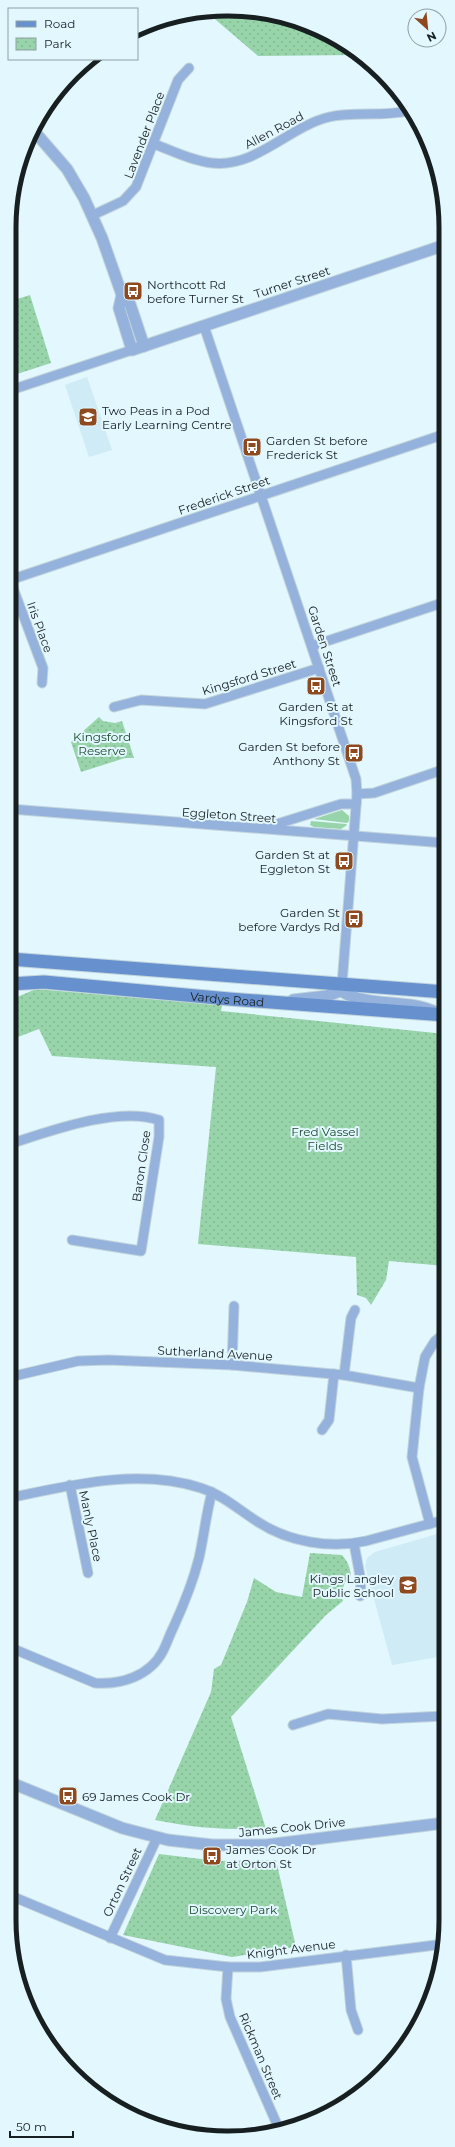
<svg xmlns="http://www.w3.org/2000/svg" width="455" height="2147" font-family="Montserrat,sans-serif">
	<defs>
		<pattern id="park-dots" width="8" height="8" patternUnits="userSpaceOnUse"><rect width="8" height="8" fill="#98d4a9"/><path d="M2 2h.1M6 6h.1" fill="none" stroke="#82b691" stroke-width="1.8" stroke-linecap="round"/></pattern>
	</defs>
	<rect width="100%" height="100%" fill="#e2f7fe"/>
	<!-- built -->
	<g fill="#ceebf6">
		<polygon points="87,377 112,450 89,457 65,385"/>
		<polygon points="444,1532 444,1656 392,1665 365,1566 367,1558 375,1552"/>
	</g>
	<!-- grass -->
	<g fill="#98d4a9">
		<polygon points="342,810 349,816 349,821 347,823 314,819"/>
		<polygon points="311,821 346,824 347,825 341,829 314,827 310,825"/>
	</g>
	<!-- park -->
	<g fill="url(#park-dots)">
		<polygon points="256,11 324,32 356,55 258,56 209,14"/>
		<polygon points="30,295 51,363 11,376 11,301"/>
		<polygon points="99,717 103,721 115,723 122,721 134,758 125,758 81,772 71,742"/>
		<polygon points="36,989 222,1005 221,1011 445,1034 445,1266 389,1261 386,1280 371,1305 366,1298 357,1295 356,1257 198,1244 216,1067 52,1056 39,1029 10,1040 10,1000"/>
		<path d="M310 1553 342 1555C348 1562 350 1567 351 1576L345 1582 341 1594 343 1601 326 1615 231 1717 266 1829C227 1830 194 1828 155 1820L211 1692 214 1669 221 1665 247 1602 254 1578 276 1592 302 1597Z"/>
		<polygon points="159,1854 218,1861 276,1860 296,1947 232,1957 123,1935"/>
	</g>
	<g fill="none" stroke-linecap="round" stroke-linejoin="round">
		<defs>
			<g id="minor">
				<path d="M154 144C173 151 192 161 212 163 256 168 288 127 329 117 355 111 382 117 407 111"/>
				<polyline points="93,215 123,201 136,187 178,80 189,68"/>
				<polyline points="204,326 356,779 357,794 342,984"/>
				<polyline points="11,390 132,350"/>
				<polyline points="10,580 445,434"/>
				<polyline points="10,580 43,668 42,683"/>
				<polyline points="312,646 445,602"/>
				<polyline points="114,707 141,700 205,704 319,668"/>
				<polyline points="357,794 374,793 445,769"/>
				<polyline points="10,809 445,843"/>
				<polyline points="264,828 341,804 356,804"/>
				<path d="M10 1144C50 1131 118 1106 159 1120V1137L141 1251 72 1240"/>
				<polyline points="232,1365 234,1306"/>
				<polyline points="344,1375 351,1318 355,1310"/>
				<polyline points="10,1377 78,1361 108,1360 232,1365 344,1375 419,1388"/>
				<polyline points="322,1430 329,1420 334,1374"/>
				<polyline points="70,1485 88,1573"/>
				<path d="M9 1498C72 1485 138 1468 201 1488 223 1495 239 1510 258 1522 289 1542 330 1549 366 1541L444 1520"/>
				<polyline points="430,1524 412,1457 419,1388 425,1357 435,1341 445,1333"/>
				<polyline points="354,1544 361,1581 360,1596"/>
				<path d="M9 1647 95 1683C121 1685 150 1676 163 1651 167 1643 170 1634 174 1626 184 1604 193 1582 199 1558 204 1536 206 1514 212 1492"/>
				<polyline points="293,1725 328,1714 382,1719 444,1716"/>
				<polyline points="9,1895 165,1960 228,1967 260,1967 444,1944"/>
				<polyline points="110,1938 157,1838"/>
				<polyline points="346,1955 351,2010 358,2030"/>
				<polyline points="228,1967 226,1999 230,2017 279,2129"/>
			</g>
			<g id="tertiary">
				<polyline points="34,131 67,169 84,198 102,238 122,295 130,304 144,346"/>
				<polyline points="122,295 119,308 132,350 445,245"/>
				<path d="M342 984 343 992C369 1008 409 998 437 1013"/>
				<polyline points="293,1000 327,996 340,991 342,984"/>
				<polyline points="9,1782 122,1828 168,1840 212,1845 266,1845 444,1823"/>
			</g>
			<g id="secondary">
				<polyline points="10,959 445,992"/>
				<polyline points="10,980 10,970"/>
				<path id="s1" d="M10 984 44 982 229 999 445 1015"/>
			</g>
		</defs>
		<!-- minor casing -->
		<use href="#minor" stroke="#c2d4db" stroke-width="11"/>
		<!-- tertiary casing -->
		<use href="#tertiary" stroke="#c2d4db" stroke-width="13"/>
		<!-- secondary casing -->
		<use href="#secondary" stroke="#c2d4db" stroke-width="15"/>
		<!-- minor -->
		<use href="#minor" stroke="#95b2dc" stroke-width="9"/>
		<!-- tertiary -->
		<use href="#tertiary" stroke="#95b2dc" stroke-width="11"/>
		<!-- secondary -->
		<use href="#secondary" stroke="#6691ce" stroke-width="13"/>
	</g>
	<!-- icons -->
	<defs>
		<symbol id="bus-square" viewBox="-11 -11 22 22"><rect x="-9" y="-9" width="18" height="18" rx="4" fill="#8e491f" stroke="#e2f7fe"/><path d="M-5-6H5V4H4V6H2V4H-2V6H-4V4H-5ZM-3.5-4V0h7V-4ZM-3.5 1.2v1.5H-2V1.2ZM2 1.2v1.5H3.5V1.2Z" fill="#fff"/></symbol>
		<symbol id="school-square" viewBox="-11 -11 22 22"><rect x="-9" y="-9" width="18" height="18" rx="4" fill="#8e491f" stroke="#e2f7fe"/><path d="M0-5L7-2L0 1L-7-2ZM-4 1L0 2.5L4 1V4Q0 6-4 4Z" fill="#fff"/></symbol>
	</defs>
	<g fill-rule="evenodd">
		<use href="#bus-square" x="122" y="280" width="22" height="22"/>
		<use href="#school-square" x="77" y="406" width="22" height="22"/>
		<use href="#bus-square" x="241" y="436" width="22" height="22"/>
		<use href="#bus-square" x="305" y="675" width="22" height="22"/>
		<use href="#bus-square" x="343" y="742" width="22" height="22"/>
		<use href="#bus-square" x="333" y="850" width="22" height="22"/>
		<use href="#bus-square" x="343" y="908" width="22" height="22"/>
		<use href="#school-square" x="397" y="1574" width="22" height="22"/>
		<use href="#bus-square" x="57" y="1785" width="22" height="22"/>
		<use href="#bus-square" x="201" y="1845" width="22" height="22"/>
	</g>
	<g text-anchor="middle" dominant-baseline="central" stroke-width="4" stroke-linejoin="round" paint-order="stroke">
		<!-- street labels -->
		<g font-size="12" fill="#171f21" stroke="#e2f7fe">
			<text transform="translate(274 130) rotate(-28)">Allen Road</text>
			<text transform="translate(144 135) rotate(-69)">Lavender Place</text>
			<text transform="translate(292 282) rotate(-18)">Turner Street</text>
			<text transform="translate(224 495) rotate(-19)">Frederick Street</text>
			<text transform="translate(40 627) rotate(70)">Iris Place</text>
			<text transform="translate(325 646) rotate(72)">Garden Street</text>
			<text transform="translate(249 677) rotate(-17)">Kingsford Street</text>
			<text transform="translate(229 815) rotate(4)">Eggleton Street</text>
			<text stroke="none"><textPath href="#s1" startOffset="218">Vardys Road</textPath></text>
			<text transform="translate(141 1166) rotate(-82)">Baron Close</text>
			<text transform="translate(215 1353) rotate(3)">Sutherland Avenue</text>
			<text transform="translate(91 1526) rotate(78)">Manly Place</text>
			<text transform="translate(292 1827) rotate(-6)">James Cook Drive</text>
			<text transform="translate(122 1882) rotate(-65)">Orton Street</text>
			<text transform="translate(291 1949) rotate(-7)">Knight Avenue</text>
			<text transform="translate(261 2056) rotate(67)">Rickman Street</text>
		</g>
		<!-- poi labels -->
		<g font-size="12" fill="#171f21" stroke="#e2f7fe" text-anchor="start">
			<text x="147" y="284">Northcott Rd<tspan x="147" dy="14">before Turner St</tspan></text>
			<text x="102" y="410">Two Peas in a Pod<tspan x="102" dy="14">Early Learning Centre</tspan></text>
			<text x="266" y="440">Garden St before<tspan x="266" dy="14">Frederick St</tspan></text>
			<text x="316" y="706" text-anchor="middle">Garden St at<tspan x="316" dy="14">Kingsford St</tspan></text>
			<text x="340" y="746" text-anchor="end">Garden St before<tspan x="340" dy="14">Anthony St</tspan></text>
			<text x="330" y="854" text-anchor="end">Garden St at<tspan x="330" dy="14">Eggleton St</tspan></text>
			<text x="340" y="912" text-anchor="end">Garden St<tspan x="340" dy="14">before Vardys Rd</tspan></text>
			<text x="394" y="1578" text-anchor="end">Kings Langley<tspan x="394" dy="14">Public School</tspan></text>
			<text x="82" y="1796">69 James Cook Dr</text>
			<text x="226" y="1849">James Cook Dr<tspan x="226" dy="14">at Orton St</tspan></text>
		</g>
		<!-- park labels -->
		<g font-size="12" fill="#1b4a2c" stroke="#e2f7fe">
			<text x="102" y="736">Kingsford<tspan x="102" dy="14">Reserve</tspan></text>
			<text x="325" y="1131">Fred Vassel<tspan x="325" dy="14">Fields</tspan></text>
			<text x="233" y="1909">Discovery Park</text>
		</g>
	</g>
	<!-- crop -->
	<path d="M0 0H455V2147H0ZM227 16H228A211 211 0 0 1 439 227V1920A211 211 0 0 1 228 2131H227A211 211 0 0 1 16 1920V227A211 211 0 0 1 227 16Z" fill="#e2f7fe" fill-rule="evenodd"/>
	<path fill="none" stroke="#171f21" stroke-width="5" d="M227 16H228A211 211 0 0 1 439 227V1920A211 211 0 0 1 228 2131H227A211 211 0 0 1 16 1920V227A211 211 0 0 1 227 16Z"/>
	<!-- legend -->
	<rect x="8" y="8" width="130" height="52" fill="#e2f7fe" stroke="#91a1a6"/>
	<rect x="16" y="21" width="20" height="6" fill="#6691ce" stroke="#91a1a6"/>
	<text x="44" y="28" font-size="12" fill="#171f21">Road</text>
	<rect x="16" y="38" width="20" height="12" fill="url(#park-dots)" stroke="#91a1a6"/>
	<text x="44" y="48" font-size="12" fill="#171f21">Park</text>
	<!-- north arrow -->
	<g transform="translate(427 28) rotate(153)"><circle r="19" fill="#e2f7fe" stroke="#91a1a6"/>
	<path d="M0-3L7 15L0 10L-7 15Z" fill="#8e491f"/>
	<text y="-6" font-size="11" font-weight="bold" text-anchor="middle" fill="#171f21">N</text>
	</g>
	<!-- scale -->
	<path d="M10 2131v6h63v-6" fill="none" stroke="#171f21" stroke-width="2"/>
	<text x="16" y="2131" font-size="12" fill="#171f21" stroke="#e2f7fe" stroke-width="3" paint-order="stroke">50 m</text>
</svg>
